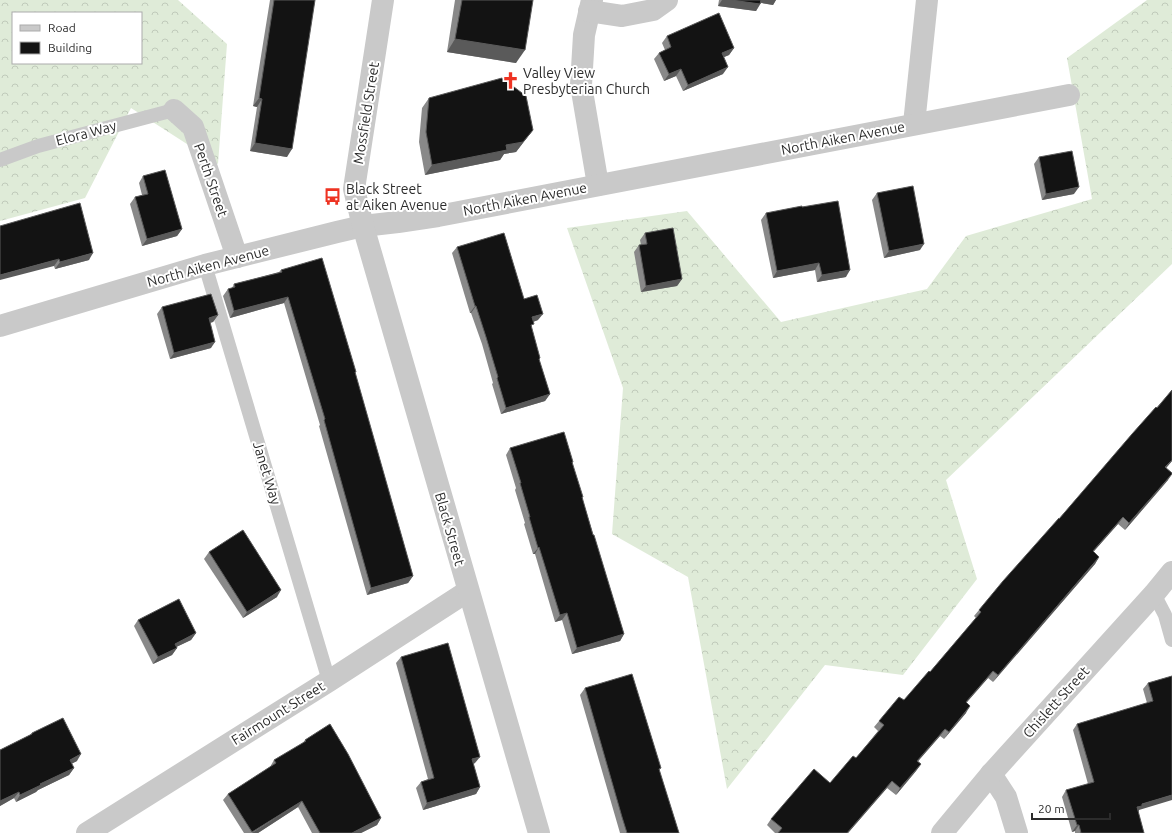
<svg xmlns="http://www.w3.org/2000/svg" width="1172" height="833" font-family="Ubuntu,sans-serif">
	<defs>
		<pattern id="forest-crowns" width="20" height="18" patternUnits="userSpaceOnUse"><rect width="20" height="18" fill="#dfebd8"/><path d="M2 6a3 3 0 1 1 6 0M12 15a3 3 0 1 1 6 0" fill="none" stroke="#c0caba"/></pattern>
	</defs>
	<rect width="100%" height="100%" fill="#fff"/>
	<!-- forest -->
	<g fill="url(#forest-crowns)" fill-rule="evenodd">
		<path d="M0 0H178L227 44 218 164 131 108 85 198 0 221ZM13 13H141V63H13Z"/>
		<polygon points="1147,0 1172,0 1172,264 946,480 977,579 903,675 825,665 727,789 688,577 612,534 623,388 567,228 687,211 781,322 927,289 966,236 1092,199 1067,58"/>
	</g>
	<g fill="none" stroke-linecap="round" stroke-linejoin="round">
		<!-- service -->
		<g stroke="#c9c9c9" stroke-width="14">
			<polyline points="0,160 38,146 174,110"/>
			<polyline points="205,265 329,681"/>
			<polyline points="1154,594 1165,615 1172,640"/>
		</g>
		<!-- minor -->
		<g stroke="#c9c9c9" stroke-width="22">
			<polyline points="592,0 584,35 581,85 598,185"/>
			<polyline points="589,11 622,16 653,10 667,0"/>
			<polyline points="174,110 193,127 237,257"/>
			<polyline points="914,124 927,0"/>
			<polyline points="0,326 205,265 337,232 363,226 398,222 438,216 1069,95"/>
			<polyline points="991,774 1006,797 1017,833"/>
			<polyline points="87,833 329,681 468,591"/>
			<polyline points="942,833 991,774 1154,594 1172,572"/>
		</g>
		<!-- tertiary -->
		<polyline stroke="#c9c9c9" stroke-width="22" points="383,0 354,189 363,226 370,250 539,833"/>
	</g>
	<!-- wall -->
	<g fill="#898989">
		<polygon points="270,0 315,0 287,157 250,151 257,107 253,106"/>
		<polygon points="455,0 533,0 516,63 447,52"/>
		<polygon points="719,0 776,0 773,5 761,3 756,11 718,6"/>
		<polygon points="667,36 734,48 729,55 724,57 723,74 683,91 676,76 664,81 654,59 659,53 665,50 662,43"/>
		<polygon points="429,98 533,130 526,139 516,152 504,154 500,160 425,175 419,142 422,108"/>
		<polygon points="1039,157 1074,194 1042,200 1034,164"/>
		<polygon points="143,176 182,229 177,236 142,246 130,204 135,197 142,195 139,183"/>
		<polygon points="877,193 920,250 884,258 872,200"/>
		<polygon points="766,213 846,277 817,282 815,270 773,278 761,220"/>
		<polygon points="0,226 89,260 55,269 54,266"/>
		<polygon points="645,233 682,279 677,286 641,292 634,252 639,245 641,245 640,240"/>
		<polygon points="457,247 524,299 538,320 533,322 531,328 540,358 539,360 550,394 545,401 501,414 492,384 493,383 482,344 471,313 470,313 452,253"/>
		<polygon points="281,270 355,373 413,576 408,583 367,595 319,426 320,425 284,303 230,318 223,296 228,289 232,288 234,284 279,272"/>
		<polygon points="162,307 218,315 213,322 210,323 211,348 170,359 157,314"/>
		<polygon points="1172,390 1172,461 1166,468 1168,480 1125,530 1118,524 1093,552 1099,557 1095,564 993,682 988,678 966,703 966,713 944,739 940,736 918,761 921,764 916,771 896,795 887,788 848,833 775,833 767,825 771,819 830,783 856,758 878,731 874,727 879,721 904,700 930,672 976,618 974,616 979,610"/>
		<polygon points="510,448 573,462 572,464 582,498 624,634 620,641 572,654 562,620 555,622 535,554 533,554 524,524 525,523 515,490 516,488 506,455"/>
		<polygon points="209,552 277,597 243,618 204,559"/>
		<polygon points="138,620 196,633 191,640 176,647 177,648 172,655 153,664 134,626"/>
		<polygon points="401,657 475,763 473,764 480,787 476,794 423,810 416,788 421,782 428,779 396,663"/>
		<polygon points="1172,676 1139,810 1138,812 1144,833 1075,833 1075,831 1072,832 1062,797 1066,790 1088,784 1073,730 1077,724 1147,703 1143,689 1148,683"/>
		<polygon points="585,688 661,768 659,770 679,833 620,833 580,695"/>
		<polygon points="32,733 77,761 71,764 74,768 69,775 38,790 36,792 16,802 14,798 0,806 0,750 30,735"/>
		<polygon points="305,740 381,818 377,825 361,833 312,833 298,807 258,833 244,833 223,800 228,794 270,767 274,760 302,744"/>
	</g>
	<!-- shaded-wall -->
	<g fill="#5a5a5a">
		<polygon points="722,0 731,0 760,4 756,11 718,6"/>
		<polygon points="758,0 776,0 773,5 757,2"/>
		<polygon points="455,39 525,50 516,63 447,52"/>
		<polygon points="734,48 729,55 717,60 722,53"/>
		<polygon points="728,67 723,74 683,91 688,85"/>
		<polygon points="681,69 676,76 664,81 669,74"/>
		<polygon points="259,98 262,99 257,107 253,106"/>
		<polygon points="533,130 526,139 516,152 504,154 500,160 425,175 432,165 506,145"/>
		<polygon points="255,143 292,149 287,157 250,151"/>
		<polygon points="1079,187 1074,194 1042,200 1046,194"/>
		<polygon points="182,229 177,236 142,246 147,239"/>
		<polygon points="924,244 920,250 884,258 889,251"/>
		<polygon points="93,253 89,260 55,269 60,262"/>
		<polygon points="59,259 54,266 0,280 0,275"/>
		<polygon points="819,263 815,270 773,278 777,271"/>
		<polygon points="850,270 846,277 817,282 822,275"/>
		<polygon points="682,279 677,286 641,292 646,286"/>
		<polygon points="288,297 284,303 230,318 234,311"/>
		<polygon points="475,306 476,306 471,313 470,313"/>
		<polygon points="543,314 538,320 527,324 532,317"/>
		<polygon points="218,315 213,322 204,324 209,318"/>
		<polygon points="215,342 211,348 170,359 174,353"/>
		<polygon points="550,394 545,401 501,414 506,408"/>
		<polygon points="1172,460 1172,461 1161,474 1165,467"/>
		<polygon points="1172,474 1168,480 1125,530 1129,523"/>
		<polygon points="1123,517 1118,524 1088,558 1093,551"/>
		<polygon points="539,547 535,554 533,554 538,548"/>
		<polygon points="1099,557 1095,564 993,682 998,675"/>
		<polygon points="413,576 408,583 367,595 371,588"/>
		<polygon points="281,590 277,597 243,618 247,612"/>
		<polygon points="567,613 562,620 555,622 560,615"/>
		<polygon points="196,633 191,640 170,650 175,644"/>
		<polygon points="624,634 620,641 572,654 577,648"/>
		<polygon points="177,648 172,655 153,664 158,657"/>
		<polygon points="993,671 988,678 961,709 966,702"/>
		<polygon points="970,706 966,713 944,739 949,732"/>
		<polygon points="945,729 940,736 913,767 917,761"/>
		<polygon points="81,754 77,761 65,767 70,760"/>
		<polygon points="480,757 475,763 467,766 472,759"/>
		<polygon points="921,764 916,771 896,795 900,788"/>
		<polygon points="74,768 69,775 38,790 36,792 16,802 20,795 40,784"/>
		<polygon points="892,781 887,788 848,833 847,833"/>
		<polygon points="480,787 476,794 423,810 427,803"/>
		<polygon points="19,792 14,798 0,806 0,801"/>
		<polygon points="1172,795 1172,800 1139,810 1138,812 1137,807 1142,804"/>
		<polygon points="302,801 298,807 258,833 252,833"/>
		<polygon points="381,818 377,825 361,833 352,833"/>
		<polygon points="1077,825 1079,825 1075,831 1072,832"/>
	</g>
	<!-- building -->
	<g fill="#131313" stroke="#5a5a5a">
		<polygon points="274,0 315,0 292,149 255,143 262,99 259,98"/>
		<polygon points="462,0 533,0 525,50 455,39"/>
		<polygon points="731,0 761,0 760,4"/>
		<polygon points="719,13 734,48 722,53 728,67 688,85 681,69 669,74 659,53 671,47 667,36"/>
		<polygon points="502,78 526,96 533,130 523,142 506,145 507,150 432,165 426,132 429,98"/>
		<polygon points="1072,151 1079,187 1046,194 1039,157"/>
		<polygon points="165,170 182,229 147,239 135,197 148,194 143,176"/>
		<polygon points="913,186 924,244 889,251 877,193"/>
		<polygon points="838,201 850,270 822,275 819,263 777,271 766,213 802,206 802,207"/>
		<polygon points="80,203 93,253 60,262 59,259 0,275 0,226"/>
		<polygon points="673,228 682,279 646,286 639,245 647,244 645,233"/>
		<polygon points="504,233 524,299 537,295 543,314 532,317 534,324 531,325 540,358 539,359 550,394 506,408 497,378 498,377 486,337 476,306 475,306 457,247"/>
		<polygon points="322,258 356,372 355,372 413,576 371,588 324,420 325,419 288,297 234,311 228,289 235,287 234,284 282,272 281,270"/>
		<polygon points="211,294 218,315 209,318 215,342 174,353 162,307"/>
		<polygon points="1172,390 1172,460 1165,467 1172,473 1172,474 1129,523 1123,517 1093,551 1099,557 998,675 993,671 966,702 970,706 949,732 945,729 917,761 921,764 900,788 892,781 847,833 778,833 782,828 771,819 814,769 830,783 853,756 856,758 884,725 879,721 899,697 904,700 929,671 930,672 981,612 979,610 1003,581 1059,518 1059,519 1132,434 1156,407 1157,408"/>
		<polygon points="564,432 573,462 572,462 583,497 582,497 593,535 594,535 624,634 577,648 567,613 560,615 539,547 538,548 529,517 530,517 520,483 521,483 510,448"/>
		<polygon points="243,530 281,590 247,612 209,552"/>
		<polygon points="179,599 196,633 175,644 177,648 158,657 138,620"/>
		<polygon points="448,643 480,757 472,759 480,787 427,803 421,782 434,778 401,657"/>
		<polygon points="632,674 661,768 659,769 679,833 627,833 622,817 585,688"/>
		<polygon points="1172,676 1172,795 1142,804 1142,806 1137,807 1144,833 1081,833 1079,825 1077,825 1066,790 1094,782 1077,724 1153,701 1148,683"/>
		<polygon points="63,718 81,754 70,760 74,768 40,784 41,785 20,795 19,792 0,801 0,750 32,734 32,733"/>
		<polygon points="330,724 348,754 381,818 352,833 320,833 302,801 252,832 228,794 276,763 274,760 306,741 305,740"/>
	</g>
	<!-- icons -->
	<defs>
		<symbol id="church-bare" viewBox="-9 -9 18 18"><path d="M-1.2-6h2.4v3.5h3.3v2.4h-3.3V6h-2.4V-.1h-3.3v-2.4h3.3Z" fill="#e32" stroke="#fff" stroke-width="2.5" paint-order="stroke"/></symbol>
		<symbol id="bus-bare" viewBox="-9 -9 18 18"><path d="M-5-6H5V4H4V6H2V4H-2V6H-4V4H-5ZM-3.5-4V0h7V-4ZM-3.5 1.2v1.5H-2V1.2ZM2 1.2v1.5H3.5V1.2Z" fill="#e32" stroke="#fff" stroke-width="2.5" paint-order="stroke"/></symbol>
	</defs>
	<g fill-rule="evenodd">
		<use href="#church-bare" x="498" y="68" width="25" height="25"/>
		<use href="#bus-bare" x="320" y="184" width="25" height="25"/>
	</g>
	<g text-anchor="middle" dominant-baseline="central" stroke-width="4" stroke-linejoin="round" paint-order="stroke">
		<!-- poi labels -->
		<g font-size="14" fill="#2c2c2c" stroke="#fff" text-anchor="start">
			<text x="523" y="73">Valley View<tspan x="523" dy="16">Presbyterian Church</tspan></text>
			<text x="346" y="189">Black Street<tspan x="346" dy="16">at Aiken Avenue</tspan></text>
		</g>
		<!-- street labels -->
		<g font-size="14" fill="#2c2c2c" stroke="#fff">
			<text transform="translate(366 113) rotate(-81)">Mossfield Street</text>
			<text transform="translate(86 133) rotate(-15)">Elora Way</text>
			<text transform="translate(843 138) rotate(-11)">North Aiken Avenue</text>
			<text transform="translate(211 180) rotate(71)">Perth Street</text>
			<text transform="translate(525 199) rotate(-11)">North Aiken Avenue</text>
			<text transform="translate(208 266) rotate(-15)">North Aiken Avenue</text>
			<text transform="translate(267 473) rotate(73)">Janet Way</text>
			<text transform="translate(450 529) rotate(74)">Black Street</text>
			<text transform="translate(1056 702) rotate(-48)">Chislett Street</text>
			<text transform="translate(278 713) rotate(-32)">Fairmount Street</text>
		</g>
	</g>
	<!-- legend -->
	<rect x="12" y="12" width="130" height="52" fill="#ffffff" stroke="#ababab"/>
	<rect x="20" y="25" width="20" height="6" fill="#c9c9c9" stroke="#ababab"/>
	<text x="48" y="32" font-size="12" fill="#2c2c2c">Road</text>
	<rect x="20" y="42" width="20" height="12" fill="#131313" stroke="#ababab"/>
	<text x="48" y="52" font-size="12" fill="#2c2c2c">Building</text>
	<!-- scale -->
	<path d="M1032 813v6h78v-6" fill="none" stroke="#2c2c2c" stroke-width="2"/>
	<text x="1038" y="813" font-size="12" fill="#2c2c2c" stroke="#ffffff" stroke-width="3" paint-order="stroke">20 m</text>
</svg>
